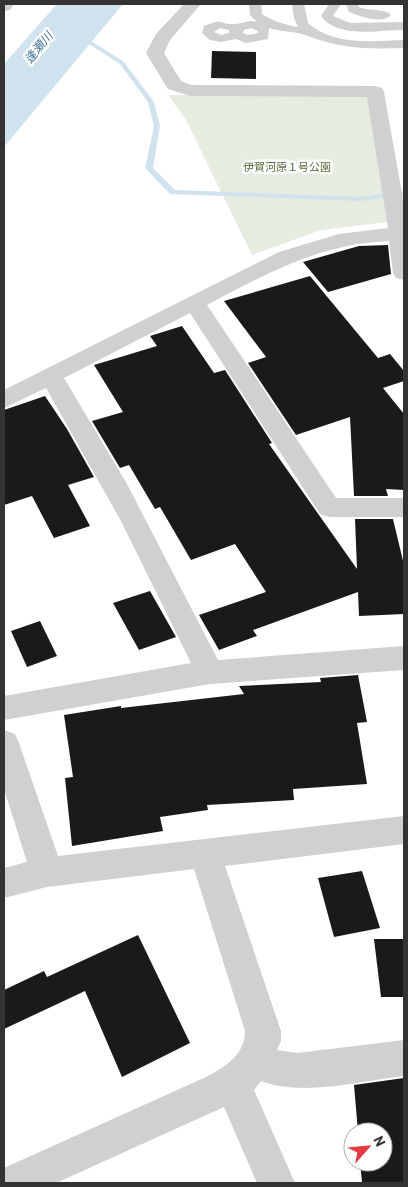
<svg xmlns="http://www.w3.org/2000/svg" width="408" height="1187" font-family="Barlow,'Noto Sans JP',sans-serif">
	<rect width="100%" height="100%" fill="#fff"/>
	<!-- green -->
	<polygon fill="#e6ecdf" points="168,95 369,96 388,222 321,230 252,255 186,120"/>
	<!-- water -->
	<polygon fill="#cfe2ee" points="57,4 123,4 4,147 4,64"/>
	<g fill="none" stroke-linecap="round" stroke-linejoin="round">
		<!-- stream -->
		<polygon fill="#cfe2ee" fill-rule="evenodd" points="78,35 82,35 124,62 154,102 160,126 153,168 175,190 360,197 404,191 404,195 360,201 170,194 145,168 154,126 148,102 120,64 78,37"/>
	</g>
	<!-- building -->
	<g fill="#1a1a1a">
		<polygon points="212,51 256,52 256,79 211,78"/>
		<polygon points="388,245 391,274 328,292 303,262 359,246"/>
		<polygon points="310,276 378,358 390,354 404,371 404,381 383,388 404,414 404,490 386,489 388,496 354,496 350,417 296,435 248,363 266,357 224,301"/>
		<polygon points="182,326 214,373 225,370 272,443 269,444 357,569 355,519 393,519 404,565 404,614 359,616 358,592 253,630 257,636 219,650 199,615 266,592 235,544 191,560 160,507 155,509 129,465 120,468 92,421 123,412 94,365 157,346 150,336"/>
		<polygon points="45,396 67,429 94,477 68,485 90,526 54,538 32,496 4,505 4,410"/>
		<polygon points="150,591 176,637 139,650 113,603"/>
		<polygon points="40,621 57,656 27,667 11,631"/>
		<polygon points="358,675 367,722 357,723 367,784 293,789 294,800 207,805 208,810 160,817 163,831 72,846 65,778 73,777 64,715 121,706 121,708 244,694 239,686 321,682 320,678"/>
		<polygon points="362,871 380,928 334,937 318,878"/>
		<polygon points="138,935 190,1043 122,1077 85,991 4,1029 4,990 44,971 47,977"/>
		<polygon points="374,939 404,939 404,997 381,997"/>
		<polygon points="404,1078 404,1182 362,1182 360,1162 383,1162 383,1132 358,1132 354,1085"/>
	</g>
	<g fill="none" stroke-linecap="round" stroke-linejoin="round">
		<!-- service -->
		<g fill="#d0d0d0" fill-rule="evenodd">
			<path d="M249 4H261L262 14C273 21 285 25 298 27L294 18 292 4H304L308 23C335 46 371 41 404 40V48C368 49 342 49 308 36 296 31 281 32 269 28L268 39 246 43 236 39 221 42 210 40 202 33 204 26C224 17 219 25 236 24 244 23 249 19 257 22L250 15ZM220 28 229 30V33L221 35 214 32ZM251 28 258 31V33L248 35 243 33 244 30Z"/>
			<path d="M329 4H341L333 16 350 23 404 22V30C379 30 338 39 321 16Z"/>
			<path d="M346 4H358L359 7C368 11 384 8 391 15 382 25 359 16 349 12Z"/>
		</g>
		<!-- minor -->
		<g fill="#d0d0d0" fill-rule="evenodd">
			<polygon points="4,4 14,4 10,10 4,11"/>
			<path d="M184 4H201L170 40 164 53 181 81 191 85 375 86 382 88 384 92 404 205V280L396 278 393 273 389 241C319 244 268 273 207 305L336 498H404V517H329L320 514 190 313 64 378 127 484 218 660 404 646V670L210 684 4 720V696L191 663 121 521 46 388 4 408V390L279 252 339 234 388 228 367 97 190 96 168 89 146 53 156 34Z"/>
			<path d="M4 730 15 734 19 743 58 856 404 816V844L225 866 281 1031V1041L277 1050 297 1053 404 1040V1076C360 1081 303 1097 261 1081L254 1090 295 1183H257L224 1107 56 1183H4V1168L206 1077C225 1067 245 1055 245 1031L194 869 47 887 4 898V868L27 862 4 789Z"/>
		</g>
	</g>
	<g text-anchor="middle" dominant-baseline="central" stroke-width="5" stroke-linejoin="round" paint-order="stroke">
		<!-- far-park labels -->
		<g font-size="11" fill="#56703f" stroke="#fff">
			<text x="287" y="166">伊賀河原１号公園</text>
		</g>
		<!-- far-water labels -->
		<g font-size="12" font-style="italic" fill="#3f7597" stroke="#fff">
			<text transform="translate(38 47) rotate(-51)">逢瀬川</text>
		</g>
	</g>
	<!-- border -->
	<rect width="408" height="1187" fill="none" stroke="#333333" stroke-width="10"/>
	<!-- north arrow -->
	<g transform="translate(368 1147) rotate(63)"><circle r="24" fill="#ffffff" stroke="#adadad"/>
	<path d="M0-4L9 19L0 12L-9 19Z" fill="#e63946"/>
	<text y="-8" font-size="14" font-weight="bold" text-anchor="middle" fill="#333333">N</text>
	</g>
</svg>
